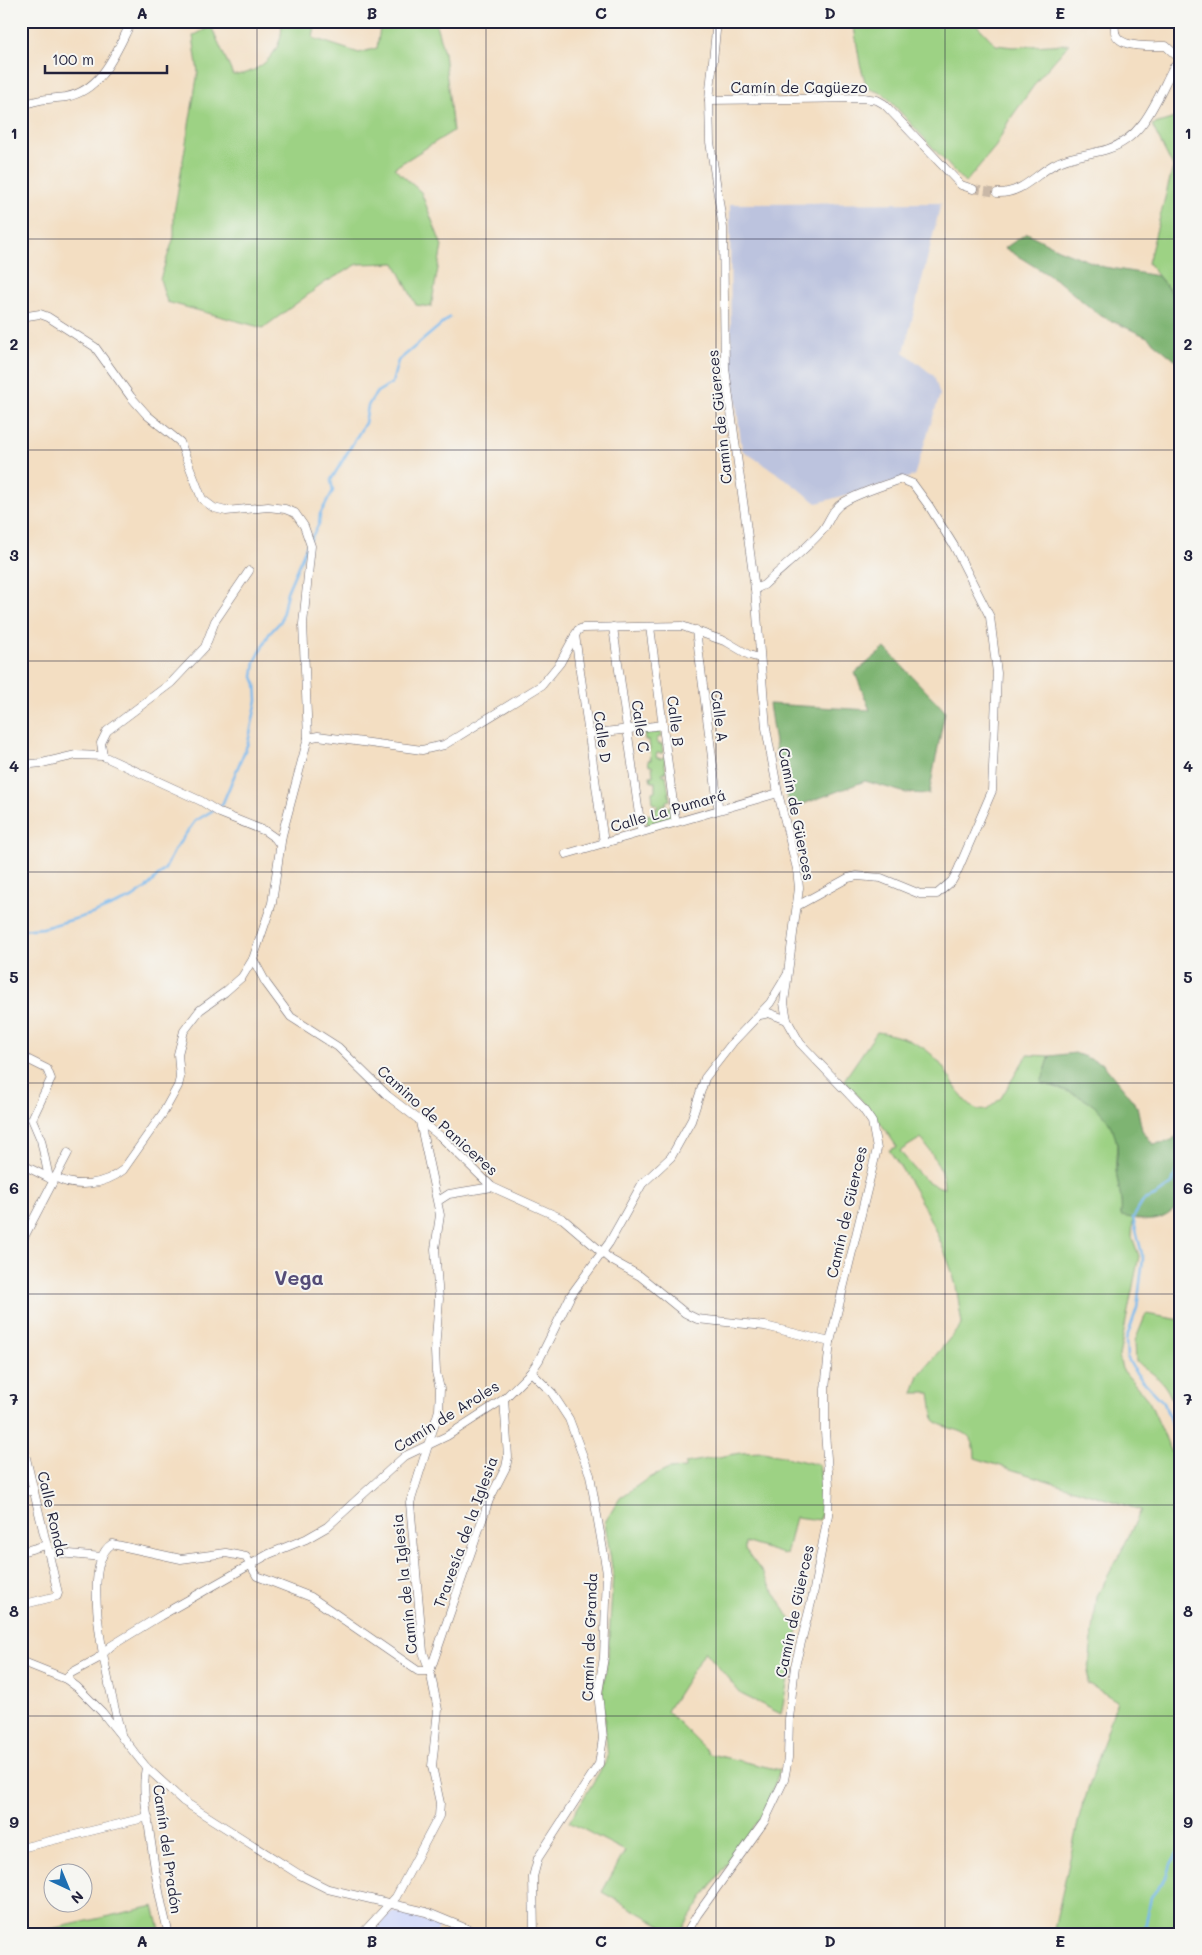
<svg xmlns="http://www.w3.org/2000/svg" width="1202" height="1955" font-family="Mali,sans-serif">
	<rect width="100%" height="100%" fill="#f6f6f2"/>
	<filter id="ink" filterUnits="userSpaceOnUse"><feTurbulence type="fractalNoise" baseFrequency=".02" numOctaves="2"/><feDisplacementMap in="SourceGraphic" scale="10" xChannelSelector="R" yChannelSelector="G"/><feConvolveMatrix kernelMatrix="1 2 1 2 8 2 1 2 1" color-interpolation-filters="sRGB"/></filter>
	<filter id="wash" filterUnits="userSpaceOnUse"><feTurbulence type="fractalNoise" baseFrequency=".0096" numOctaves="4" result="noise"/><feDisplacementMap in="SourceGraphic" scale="20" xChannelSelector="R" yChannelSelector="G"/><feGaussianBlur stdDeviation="1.12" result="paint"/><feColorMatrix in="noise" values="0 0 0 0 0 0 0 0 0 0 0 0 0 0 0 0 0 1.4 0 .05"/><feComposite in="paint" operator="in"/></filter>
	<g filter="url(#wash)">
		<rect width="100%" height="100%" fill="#f3dec2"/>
		<!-- built -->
		<polygon fill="#d2d9f9" points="393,1911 440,1925 436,1934 372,1934"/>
		<!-- industrial -->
		<polygon fill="#bcc3de" points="941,203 904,352 934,376 940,395 914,476 817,503 780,475 742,450 731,361 730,204"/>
		<!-- green -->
		<g fill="#9dd284" stroke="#607a60" fill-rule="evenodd">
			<path d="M281 21H316L313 38 359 53 377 48 381 21H435L444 53 453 131 394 168 421 192 442 246 431 307 416 305 395 263 358 264 324 283 263 328 167 302 160 279 174 237V213L198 72 193 36 211 26 233 75C260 75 286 49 281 21Z"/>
			<polygon points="853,21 973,21 996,45 1013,47 1069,44 1040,77 1008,122 996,146 965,183 884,94 867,88 860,64"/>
			<polygon points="1181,116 1181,298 1175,297 1148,263 1173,167 1152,125"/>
			<polygon points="660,730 661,737 657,738 658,744 662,744 663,753 657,753 656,757 661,759 664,756 666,772 662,773 663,775 666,775 670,800 666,801 666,804 662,805 662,807 671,807 672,822 648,829 646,815 655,814 654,808 658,808 657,804 653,804 652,792 655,791 655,782 651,782 650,776 653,776 652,766 649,766 648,760 651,760 649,740 645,740 644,734 635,735 634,733"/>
			<path d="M877 1032C899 1035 923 1043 938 1061 949 1073 961 1103 976 1109 979 1111 984 1110 987 1110L1001 1098 1027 1055 1050 1056 1041 1083C1072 1091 1114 1106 1117 1144 1117 1152 1115 1161 1116 1170 1118 1186 1123 1199 1121 1215L1133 1218 1132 1237 1139 1256 1119 1356 1122 1369 1149 1401 1181 1473V1934H1053L1080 1814 1117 1701 1087 1683 1097 1596 1123 1548 1141 1510 975 1458C975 1423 951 1435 934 1420L930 1393H913L919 1375 962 1324C959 1308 958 1290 953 1275 938 1230 916 1189 889 1150L897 1147 880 1122 844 1080ZM921 1138C931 1153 944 1169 944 1188 923 1184 913 1167 900 1151Z"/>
			<path d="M1146 1314 1181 1320V1425C1169 1390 1168 1382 1136 1362L1135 1341Z"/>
			<path d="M764 1452 819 1465C822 1484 823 1501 820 1520L795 1517 786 1555 745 1542V1549L764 1575 792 1622 799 1625 781 1714 741 1694 705 1651 667 1711 710 1754 780 1770 763 1815 703 1897 679 1934H677L602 1892 625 1851 569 1822 608 1758 602 1692 608 1656 613 1574 605 1522 620 1498 647 1479 669 1469 685 1468 686 1463 740 1453Z"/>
			<polygon points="154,1906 161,1934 29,1934"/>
		</g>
		<!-- forest -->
		<g fill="#7eb472" stroke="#506b56">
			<polygon points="1027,233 1058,249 1104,267 1158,276 1175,297 1181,298 1181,365 1147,337 1099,315 1058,281 1005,248"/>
			<polygon points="885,648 945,711 929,794 906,793 865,781 790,809 777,756 769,704 870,710 855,673"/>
			<path d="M1075 1053 1103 1064 1137 1106 1142 1130 1153 1144 1167 1142 1181 1134V1203C1159 1226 1150 1221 1121 1216 1123 1199 1118 1187 1116 1170 1116 1162 1118 1151 1117 1144 1109 1105 1076 1092 1041 1083L1050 1056Z"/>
		</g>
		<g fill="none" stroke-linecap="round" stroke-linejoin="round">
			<!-- stream -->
			<g stroke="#7abaee" stroke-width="2.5">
				<polyline points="310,540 319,524 320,514 333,491 331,480 365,423 368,406 372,399 377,392 392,383 398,361 450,317"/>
				<polyline points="21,930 43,928 92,914 132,898 145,889 165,869 175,849 195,821 222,805 248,743 257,700 256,684 253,677 255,662 269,634 281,621 287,592 307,545"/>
				<polyline points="1181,1155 1172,1184 1157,1195 1144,1200 1133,1218 1143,1258 1137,1308 1126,1340 1127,1357 1135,1372 1164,1403 1181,1451"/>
				<polyline points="1181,1759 1181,1777"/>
				<polyline points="1144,1934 1151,1897 1168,1875 1171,1864 1181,1847"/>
			</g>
		</g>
	</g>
	<g filter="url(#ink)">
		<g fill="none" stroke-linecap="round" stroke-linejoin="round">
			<!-- minor-tunnel -->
			<polyline stroke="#c9b8a7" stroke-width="8" stroke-dasharray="8 4" stroke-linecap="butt" points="973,189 997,193"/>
			<defs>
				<g id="minor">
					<polyline points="709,100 863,98 877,100 884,104 961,185 973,189"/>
					<path d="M21 107C34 99 51 99 66 97 103 90 116 51 132 21"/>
					<path d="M997 193C1021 194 1034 176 1053 165 1070 155 1090 155 1108 149 1144 138 1157 98 1173 68L1181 60 1166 46C1147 46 1107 50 1116 21"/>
					<path d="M21 317 40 314 48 317 95 347 131 397 147 415 180 442 202 499 214 508 226 511 268 507 285 509 295 513 304 526 311 546 303 624 308 738 282 835 272 903 253 959 242 977 225 992 200 1010 184 1031 178 1054 180 1078 178 1086 163 1113 123 1170C104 1185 76 1189 55 1177"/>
					<path d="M755 589 764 585C783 567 804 551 821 532 830 522 831 509 844 502 861 492 883 486 901 479L913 484 929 506 954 546 990 617 997 673 992 791 957 872 952 881 937 894H920L881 878 857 876 848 878 797 906"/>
					<polyline points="613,627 641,829"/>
					<polyline points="650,627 675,818"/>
					<polyline points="696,630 718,805"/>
					<polyline points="575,635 604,843"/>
					<polyline points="588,734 663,725"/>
					<polyline points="308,738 318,736 422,750 444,745 542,685 560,663 578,630 583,628 682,626 727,642 749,655 760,658"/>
					<polyline points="103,756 101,743 107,731 171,683 205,647 215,621 249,571"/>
					<polyline points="21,765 42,763 76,755 103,756 201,801 220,813 265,831 275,838 280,845"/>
					<polyline points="566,854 778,793"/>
					<polyline points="253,959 266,983 291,1017 338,1047 388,1096 440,1136 492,1187 563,1219 611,1260 640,1276 685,1313 697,1319 765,1326 830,1342"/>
					<polyline points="760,1015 769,1013 787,1020"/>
					<polyline points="21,1056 47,1069 51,1079 32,1119 41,1140 49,1178"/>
					<polyline points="21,1164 51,1179"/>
					<polyline points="438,1201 449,1194 492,1187"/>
					<polyline points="21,1243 68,1153"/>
					<polyline points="531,1372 552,1393 569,1419 590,1475 607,1573 604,1657 598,1693 603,1738 599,1764 538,1858 533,1877 534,1934"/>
					<polyline points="21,1437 58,1593 57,1596 21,1605"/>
					<polyline points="21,1493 34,1490"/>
					<polyline points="21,1552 46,1545"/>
					<polyline points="48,1552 102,1557"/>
					<polyline points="21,1661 66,1679 77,1687 102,1712 146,1767 183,1801 300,1875 328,1889 426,1912 479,1934"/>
					<polyline points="430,1671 489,1500 506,1467 508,1457 504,1399"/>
					<polyline points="66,1679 71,1673 97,1659 111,1646 160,1616 269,1554 306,1539 327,1527 405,1456 447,1436 504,1399 531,1372 539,1360 571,1295 609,1243 642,1184 671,1157 691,1121 705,1078 733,1042 770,1003 787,975"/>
					<path d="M122 1738C113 1703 76 1566 112 1544L181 1559 226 1553 246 1557 257 1576 311 1597 418 1671H430"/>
					<path d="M146 1767C142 1787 146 1809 149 1828 154 1864 159 1899 169 1934"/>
					<polyline points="21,1848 148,1817"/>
					<polyline points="362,1934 396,1897 439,1816 440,1803 432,1766 438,1710 430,1671 423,1652 410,1503 439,1410 440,1389 436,1372 435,1351 439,1299 435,1249 440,1215 420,1122"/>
					<polyline points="686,1934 697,1915 764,1822 784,1780 788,1758 789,1719 795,1666 813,1595 828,1515 829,1485 825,1432 825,1389 830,1342 877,1149 872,1122 863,1109 800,1043 787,1020 784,1003 799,888 797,869 778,793 766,728 755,589 725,368 723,228 710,142 709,100 717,21"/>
				</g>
			</defs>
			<!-- minor casing -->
			<use href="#minor" stroke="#6b646a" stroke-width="9"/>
			<!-- minor -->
			<use href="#minor" stroke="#fff" stroke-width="8"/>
		</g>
	</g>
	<!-- grid -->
	<path fill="none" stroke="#22223b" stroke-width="1" stroke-opacity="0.55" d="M257 21V1934M486 21V1934M716 21V1934M945 21V1934M21 239H1181M21 450H1181M21 661H1181M21 872H1181M21 1083H1181M21 1294H1181M21 1505H1181M21 1716H1181"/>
	<g text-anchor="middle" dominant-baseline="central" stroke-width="4" stroke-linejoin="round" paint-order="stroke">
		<!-- street labels -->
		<g font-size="15" fill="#22223b" stroke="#f6f6f2">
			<text x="799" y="87">Camín de Cagüezo</text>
			<text transform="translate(719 417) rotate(-96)">Camín de Güerces</text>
			<text transform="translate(720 716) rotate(83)">Calle A</text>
			<text transform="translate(676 721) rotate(83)">Calle B</text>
			<text transform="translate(641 726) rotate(82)">Calle C</text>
			<text transform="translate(603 737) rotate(82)">Calle D</text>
			<text transform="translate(668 810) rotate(-16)">Calle La Pumará</text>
			<text transform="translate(797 814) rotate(79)">Camín de Güerces</text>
			<text transform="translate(438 1120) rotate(42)">Camino de Paniceres</text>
			<text transform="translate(846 1212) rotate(-77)">Camín de Güerces</text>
			<text transform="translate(446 1416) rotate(-32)">Camín de Aroles</text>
			<text transform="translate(53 1514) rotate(77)">Calle Ronda</text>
			<text transform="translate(465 1532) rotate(-70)">Travesía de la Iglesia</text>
			<text transform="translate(404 1584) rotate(-96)">Camín de la Iglesia</text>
			<text transform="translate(794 1611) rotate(-78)">Camín de Güerces</text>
			<text transform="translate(589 1637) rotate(-88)">Camín de Granda</text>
			<text transform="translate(168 1849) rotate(82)">Camín del Pradón</text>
		</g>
		<!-- district labels -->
		<g font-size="20" font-weight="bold" fill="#554d78" stroke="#f6f6f2">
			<text x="299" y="1277">Vega</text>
		</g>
	</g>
	<!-- margin -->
	<rect width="1202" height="1955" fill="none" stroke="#f6f6f2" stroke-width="55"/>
	<!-- north arrow -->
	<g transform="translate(68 1888) rotate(136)"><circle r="24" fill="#f6f6f2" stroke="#a1a1a9"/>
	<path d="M0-4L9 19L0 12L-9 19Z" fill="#1f6fb2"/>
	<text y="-8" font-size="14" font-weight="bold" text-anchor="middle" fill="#22223b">N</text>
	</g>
	<!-- scale -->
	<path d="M45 65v8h122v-8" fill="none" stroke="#22223b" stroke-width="2.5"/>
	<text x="52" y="65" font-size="15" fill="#22223b" stroke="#f6f6f2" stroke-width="4" paint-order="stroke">100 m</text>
	<rect x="28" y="28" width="1146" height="1900" fill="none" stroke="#22223b" stroke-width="2"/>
	<g font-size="16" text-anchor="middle" font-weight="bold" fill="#22223b">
		<text x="142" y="19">A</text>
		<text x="372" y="19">B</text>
		<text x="601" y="19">C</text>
		<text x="830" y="19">D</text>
		<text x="1060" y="19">E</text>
		<text x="14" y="139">1</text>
		<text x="1188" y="139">1</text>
		<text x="14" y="350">2</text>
		<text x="1188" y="350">2</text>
		<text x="14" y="561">3</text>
		<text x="1188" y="561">3</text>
		<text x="14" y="772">4</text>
		<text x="1188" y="772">4</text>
		<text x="14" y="983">5</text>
		<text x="1188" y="983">5</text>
		<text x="14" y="1194">6</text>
		<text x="1188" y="1194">6</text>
		<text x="14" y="1405">7</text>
		<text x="1188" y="1405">7</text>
		<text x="14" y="1617">8</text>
		<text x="1188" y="1617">8</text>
		<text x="14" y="1828">9</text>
		<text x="1188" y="1828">9</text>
		<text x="142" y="1947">A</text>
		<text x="372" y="1947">B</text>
		<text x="601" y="1947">C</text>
		<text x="830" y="1947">D</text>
		<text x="1060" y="1947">E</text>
	</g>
</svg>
